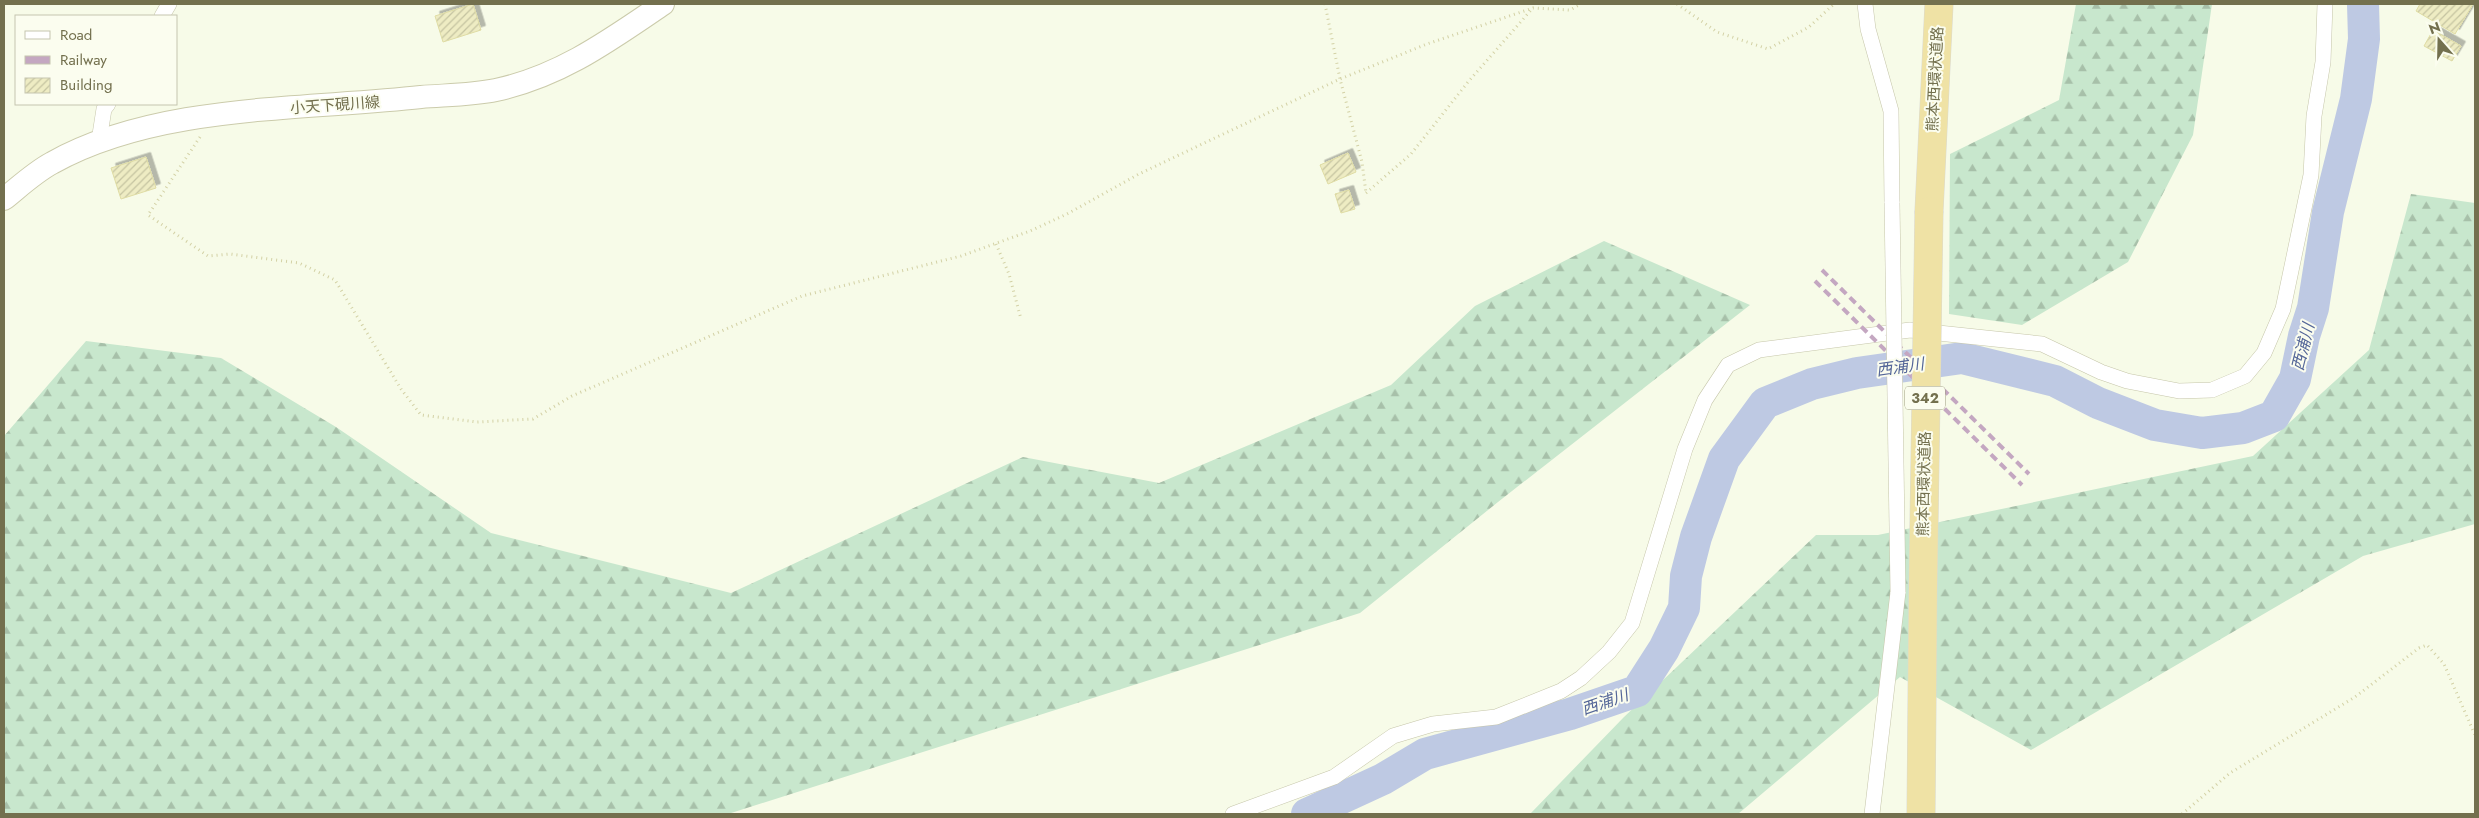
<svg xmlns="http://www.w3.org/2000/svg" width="2479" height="818" font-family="Jost,'Noto Sans JP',sans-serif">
	<defs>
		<pattern id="forest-firs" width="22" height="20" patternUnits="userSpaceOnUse" patternTransform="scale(1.25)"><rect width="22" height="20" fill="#c8e7cd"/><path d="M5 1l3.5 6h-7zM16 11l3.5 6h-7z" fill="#a7c0a9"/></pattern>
		<pattern id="building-hatch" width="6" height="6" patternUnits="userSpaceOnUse" patternTransform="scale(1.25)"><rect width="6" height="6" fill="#eeecc3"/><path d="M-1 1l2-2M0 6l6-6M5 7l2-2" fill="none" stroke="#c5c4a1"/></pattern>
		<filter id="shadow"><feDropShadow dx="4.5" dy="-4.5" stdDeviation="0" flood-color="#0004"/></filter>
	</defs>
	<rect width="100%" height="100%" fill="#f7fbe8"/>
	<!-- forest -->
	<g fill="url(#forest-firs)">
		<polygon points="2076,4 2212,4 2193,135 2128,262 2022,325 1949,314 1950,154 2059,100"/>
		<polygon points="2411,194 2475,203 2475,524 2363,556 2031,750 1900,677 1738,814 1530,814 1624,717 1816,535 1878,535 2253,456 2369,350"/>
		<polygon points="1604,241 1750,305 1498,502 1360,613 728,814 4,814 4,436 86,341 221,358 336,427 491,533 731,593 1023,457 1159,483 1391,385 1475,306"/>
	</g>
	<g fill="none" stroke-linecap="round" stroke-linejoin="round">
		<!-- river -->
		<polyline stroke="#bec9e3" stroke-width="32" points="1307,814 1383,779 1425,754 1570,714 1637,691 1664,649 1684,608 1686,576 1696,537 1724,459 1765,403 1812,384 1857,373 1962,358 2055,381 2098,403 2155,425 2202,433 2243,428 2274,416 2295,379 2304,336 2313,308 2328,212 2356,99 2364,39 2363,4"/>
	</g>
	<!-- building -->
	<g fill="url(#building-hatch)" stroke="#dfdca4" filter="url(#shadow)">
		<polygon points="473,4 481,30 443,42 435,16"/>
		<polygon points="2420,4 2473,4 2455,34 2416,11"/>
		<polygon points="2433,30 2461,46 2452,61 2424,46"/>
		<polygon points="1348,153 1356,172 1328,184 1320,165"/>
		<polygon points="146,157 156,188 121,199 111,168"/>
		<polygon points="1349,190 1355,209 1341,213 1335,194"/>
	</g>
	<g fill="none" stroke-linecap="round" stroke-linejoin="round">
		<defs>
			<g id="street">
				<polyline points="1865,4 1868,29 1891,111 1892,203"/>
				<polyline points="162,16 169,4"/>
				<polyline points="99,141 104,109 108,104"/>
				<polyline points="1233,814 1334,777 1393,736 1433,724 1496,717 1561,691 1581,678 1609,652 1632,623 1685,449 1705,400 1728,365 1759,350 1910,330 2042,344 2101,372 2127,381 2179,391 2212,390 2245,376 2264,353 2283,309 2311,175 2314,116 2323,62 2325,4"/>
				<polyline points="1872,814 1898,592"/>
			</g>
			<path id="secondary" d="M4 199C19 187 35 172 52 163 157 104 304 110 421 97 446 95 472 95 496 90 561 76 610 40 663 4"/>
			<g id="highway">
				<polyline points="1929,211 1939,4"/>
				<polyline points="1921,814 1923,586"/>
			</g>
		</defs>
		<!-- street casing -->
		<use href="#street" stroke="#c6c6aa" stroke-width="16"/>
		<!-- secondary casing -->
		<use href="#secondary" stroke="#cbcbab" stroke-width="24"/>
		<!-- highway casing -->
		<use href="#highway" stroke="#dbdad1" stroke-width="29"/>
		<!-- path -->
		<g stroke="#d3d1a5" stroke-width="3" stroke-dasharray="1 4" stroke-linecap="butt">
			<polyline points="1325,4 1340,79 1362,162 1366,193"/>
			<polyline points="1677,4 1717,32 1768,49 1809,27 1834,4"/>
			<polyline points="200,137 148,215 208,256 230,254 299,263 335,280 401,389 421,415 477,422 533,419 572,396 802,296 961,256 1030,231 1067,214 1139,174 1219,136 1340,79 1427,44 1533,8 1570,10 1581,4"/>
			<polyline points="1366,193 1411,154 1468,82 1532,9"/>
			<polyline points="996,244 1009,274 1021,319"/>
			<polyline points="2182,814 2230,773 2355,697 2419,648 2427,645 2444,664 2475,735"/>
		</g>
		<!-- street -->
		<use href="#street" stroke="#fff" stroke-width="15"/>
		<!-- secondary -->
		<use href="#secondary" stroke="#fff" stroke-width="22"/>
		<!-- highway -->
		<use href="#highway" stroke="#efe2a5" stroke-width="28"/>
		<!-- rail -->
		<g stroke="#c4a7c1" stroke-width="4" stroke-dasharray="8 5" stroke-linecap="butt">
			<polyline points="1822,270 2029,474"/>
			<polyline points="1815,281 2022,485"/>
		</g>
		<defs>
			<polyline id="street-bridge" points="1892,203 1898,592"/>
			<polyline id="highway-bridge" points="1923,586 1929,211"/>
		</defs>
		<!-- street-bridge casing -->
		<use href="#street-bridge" stroke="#c6c6aa" stroke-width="16" stroke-linecap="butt"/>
		<!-- highway-bridge casing -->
		<use href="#highway-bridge" stroke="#dbdad1" stroke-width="29" stroke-linecap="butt"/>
		<!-- street-bridge -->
		<use href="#street-bridge" stroke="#fff" stroke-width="15"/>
		<!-- highway-bridge -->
		<use href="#highway-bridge" stroke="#efe2a5" stroke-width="28"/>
	</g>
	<g text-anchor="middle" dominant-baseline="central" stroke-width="4" stroke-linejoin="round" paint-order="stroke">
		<!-- shield labels -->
		<rect fill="#fbfdef" stroke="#9c9a7e" stroke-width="1" x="1905" y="386.5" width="40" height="23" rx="4"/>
		<g font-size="14" font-weight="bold" fill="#73704e">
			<text x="1925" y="398">342</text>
		</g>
		<!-- street labels -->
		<g font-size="15" fill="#73704e" stroke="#fbfdef">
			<text transform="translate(1935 79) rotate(-87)">熊本西環状道路</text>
			<text transform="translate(335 105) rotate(-4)">小天下硯川線</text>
			<text transform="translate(1924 484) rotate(-89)">熊本西環状道路</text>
		</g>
		<!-- water labels -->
		<g font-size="16" font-style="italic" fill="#546698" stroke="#fbfdef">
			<text transform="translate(2303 347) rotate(-76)">西浦川</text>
			<text transform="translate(1900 367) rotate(-8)">西浦川</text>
			<text transform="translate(1605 702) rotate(-19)">西浦川</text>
		</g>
	</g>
	<!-- border -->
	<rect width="2479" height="818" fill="none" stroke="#73704e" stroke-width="10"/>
	<!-- legend -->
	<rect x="15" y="15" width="162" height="90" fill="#fbfdef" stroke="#c5c5af"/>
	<rect x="25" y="31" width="25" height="8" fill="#ffffff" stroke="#c5c5af"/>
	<text x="60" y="40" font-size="15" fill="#73704e">Road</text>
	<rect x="25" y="56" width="25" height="8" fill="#c4a7c1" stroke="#c5c5af"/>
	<text x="60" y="65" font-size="15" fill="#73704e">Railway</text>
	<rect x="25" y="78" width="25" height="15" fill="url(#building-hatch)" stroke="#c5c5af"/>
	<text x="60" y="90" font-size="15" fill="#73704e">Building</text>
	<!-- north arrow -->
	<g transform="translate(2439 40) rotate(340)" stroke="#fbfdef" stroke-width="4" paint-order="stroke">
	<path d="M0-4L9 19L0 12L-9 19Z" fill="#73704e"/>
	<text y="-8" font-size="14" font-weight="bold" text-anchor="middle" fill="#73704e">N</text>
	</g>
</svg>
